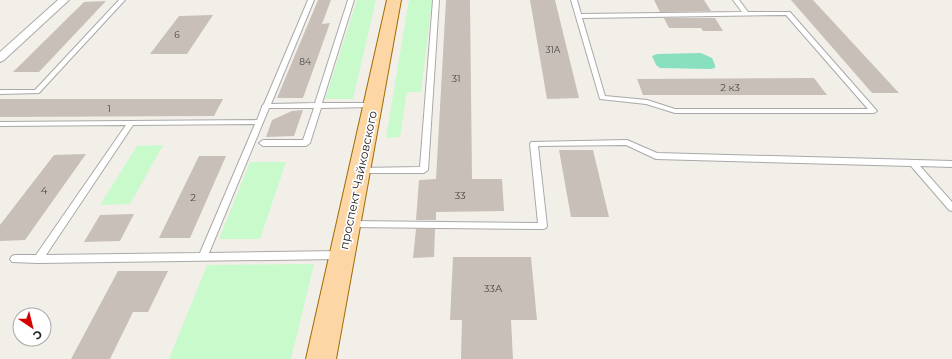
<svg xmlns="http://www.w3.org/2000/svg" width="952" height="359" font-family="Montserrat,sans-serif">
	<rect width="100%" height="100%" fill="#f2efe9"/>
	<!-- park -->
	<g fill="#c8facc">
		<polygon points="357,0 376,0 353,99 325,99"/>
		<polygon points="409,0 432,0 421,92 407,92 400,137 386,138"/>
		<polygon points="163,145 130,204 100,205 137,146"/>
		<polygon points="250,162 286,162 260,239 219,239"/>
		<polygon points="314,264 291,359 169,359 207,265"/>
	</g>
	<!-- pitch -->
	<polygon fill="#88e0be" points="701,53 712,58 715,65 715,68 710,69 660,68 656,65 652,56 657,54"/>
	<!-- building -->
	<g fill="#c7bfb8">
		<polygon points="318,0 331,0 322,24 330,23 303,98 277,98"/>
		<polygon points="446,0 470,0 472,179 502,179 504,211 436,212 436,220 416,220 419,180 436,179"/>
		<polygon points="530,0 555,0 579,98 547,99"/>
		<polygon points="654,0 704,0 711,11 660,12"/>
		<polygon points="791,0 813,0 899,93 872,93"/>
		<polygon points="106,1 39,72 13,72 84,2"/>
		<polygon points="213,15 187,54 150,54 179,16"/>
		<polygon points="664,18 715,18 723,31 703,31 701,28 669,28"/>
		<polygon points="814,78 827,95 643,95 637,79"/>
		<polygon points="0,99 223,99 214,116 0,117"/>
		<polygon points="303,110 294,136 266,137 272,120 292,111"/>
		<polygon points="559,150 593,150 609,217 571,217"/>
		<polygon points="86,154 25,240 0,241 0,225 54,155"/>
		<polygon points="199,156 226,156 190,238 159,238"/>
		<polygon points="134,214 120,241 84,242 100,215"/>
		<polygon points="416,229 435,229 434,257 413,258"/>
		<polygon points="453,257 531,257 537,320 511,320 513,359 461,359 462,320 450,320"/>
		<polygon points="118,271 168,271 148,312 133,312 110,359 71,359"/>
	</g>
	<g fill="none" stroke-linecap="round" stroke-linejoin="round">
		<defs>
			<g id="service">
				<polygon points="119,0 125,0 39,93 0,94 0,90 35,90"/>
				<path d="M308 0H314L271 104 315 103 348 0H354L322 103H373L376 105 373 107 321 108 310 143 306 146H263L259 143 263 140H303L314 108H269L209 253 339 251 342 252 344 255 342 258 339 259 38 263 12 262 10 259 12 256 15 255H36L126 125 0 126V122L257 120 262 107V106L264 104ZM255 124 200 253 46 255 133 125Z"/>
				<polygon points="433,0 439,0 428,170 424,173 357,173 356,171 360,168 420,167"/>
				<path d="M571 0H577L581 14 742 12 733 0H739L748 12H790L877 111 874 113H675L646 104 600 99ZM786 15 868 109H675L647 100 605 96 582 18Z"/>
				<polygon points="627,140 657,153 952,161 952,167 920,166 952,202 952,211 949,210 911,166 656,159 626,145 538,146 547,226 546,228 543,229 351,227 348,226 347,224 348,222 351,221 538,223 530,144 531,142"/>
			</g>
			<polygon id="minor" points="58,0 69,0 4,60 0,62 0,52"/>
			<polygon id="primary" points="387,0 401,0 336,359 306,359"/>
		</defs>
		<!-- service casing -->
		<use href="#service" stroke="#a9a9a9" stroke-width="2"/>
		<!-- minor casing -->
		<use href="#minor" stroke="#a9a9a9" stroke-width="2"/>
		<!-- primary casing -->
		<use href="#primary" stroke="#a06b00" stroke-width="2"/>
		<!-- service -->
		<use href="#service" fill="#fff" fill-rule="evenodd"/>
		<!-- minor -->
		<use href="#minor" fill="#fff" fill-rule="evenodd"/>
		<!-- primary -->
		<use href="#primary" fill="#fcd6a4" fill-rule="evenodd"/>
	</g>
	<g text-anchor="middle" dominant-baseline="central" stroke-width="3.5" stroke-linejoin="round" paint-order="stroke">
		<!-- far-number labels -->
		<g font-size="9" fill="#4b4948">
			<text x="177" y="34">6</text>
			<text x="553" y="49">31А</text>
			<text x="305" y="61">84</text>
		</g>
		<!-- number labels -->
		<g font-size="10" fill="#4b4948">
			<text x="456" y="78">31</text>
			<text x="730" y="87">2 к3</text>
			<text x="109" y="108">1</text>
			<text x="44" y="190">4</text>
			<text x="460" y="195">33</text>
			<text x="193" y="197">2</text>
			<text x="493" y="288">33А</text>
		</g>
		<!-- street labels -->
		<g font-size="12" fill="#222" stroke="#fff">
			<text transform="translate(358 180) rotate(-78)">проспект Чайковского</text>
		</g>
	</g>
	<!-- north arrow -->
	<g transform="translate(32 327) rotate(145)"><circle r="19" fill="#ffffff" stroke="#a7a7a7"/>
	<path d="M0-3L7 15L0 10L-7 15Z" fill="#d40000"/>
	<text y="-6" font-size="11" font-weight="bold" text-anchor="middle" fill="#222222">С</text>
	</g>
</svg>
